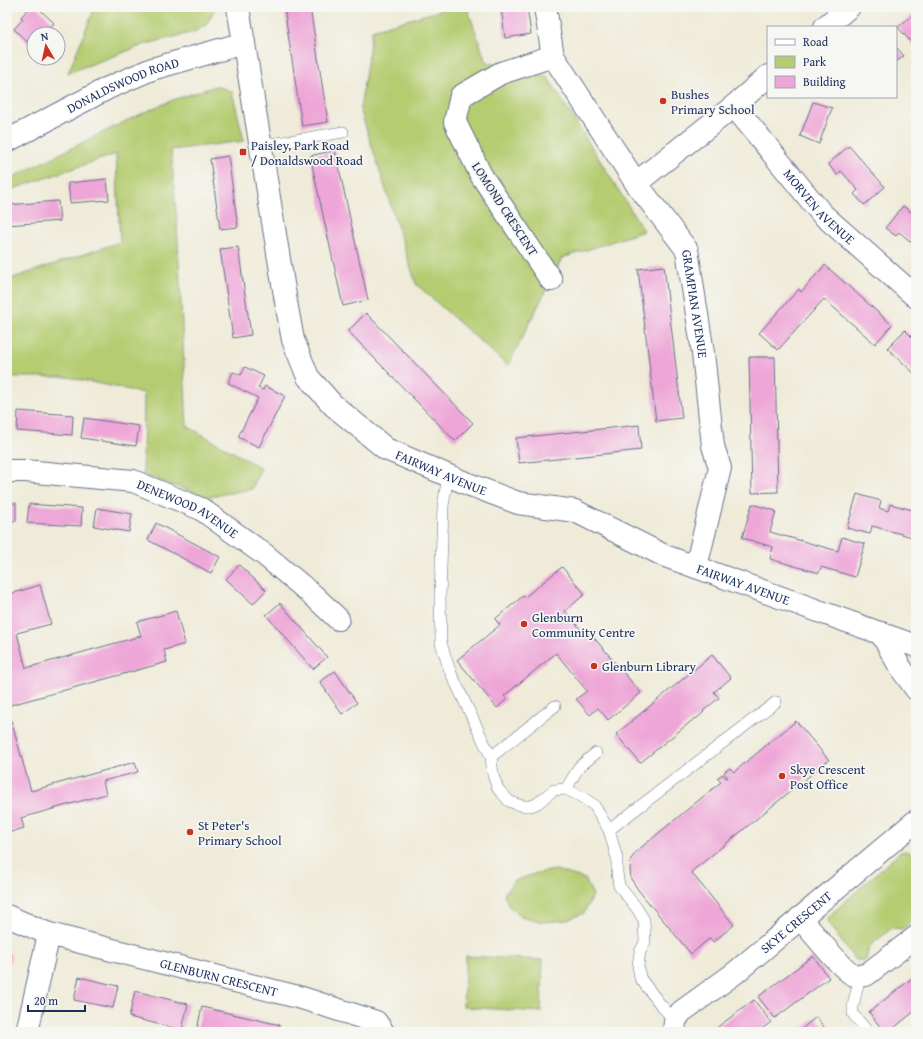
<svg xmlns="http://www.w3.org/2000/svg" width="923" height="1039" font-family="'Gentium Book Plus',serif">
	<rect width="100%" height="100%" fill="#f6f6f2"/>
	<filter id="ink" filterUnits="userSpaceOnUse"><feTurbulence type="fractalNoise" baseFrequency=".025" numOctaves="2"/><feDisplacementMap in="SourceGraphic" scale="8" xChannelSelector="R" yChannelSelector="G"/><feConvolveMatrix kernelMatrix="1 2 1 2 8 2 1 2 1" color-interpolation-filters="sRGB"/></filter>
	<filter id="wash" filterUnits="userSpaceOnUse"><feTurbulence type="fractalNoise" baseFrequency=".012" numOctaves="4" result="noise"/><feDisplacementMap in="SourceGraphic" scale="16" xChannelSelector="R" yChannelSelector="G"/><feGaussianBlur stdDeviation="0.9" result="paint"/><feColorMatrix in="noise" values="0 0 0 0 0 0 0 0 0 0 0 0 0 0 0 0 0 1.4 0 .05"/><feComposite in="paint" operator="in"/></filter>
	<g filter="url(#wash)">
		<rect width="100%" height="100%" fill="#efebd8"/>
		<!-- green -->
		<g fill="#b5cc71" stroke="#687e68">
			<polygon points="95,7 216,7 206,25 194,32 146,44 68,73"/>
			<polygon points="452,7 467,7 486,62 547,76 644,231 562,258 508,366 416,284 360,109 372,30"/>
			<polygon points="216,86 232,91 244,141 171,150 177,222 187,426 261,468 252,489 208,497 143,475 144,393 67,377 7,377 7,280 120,242 116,154 7,191 7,180 134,117 173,100"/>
			<polygon points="907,851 913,854 916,858 916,918 903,929 892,928 869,947 866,960 855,960 828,923 828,917 900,852"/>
			<polygon points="556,870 585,879 593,895 584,913 567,920 543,922 521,916 509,906 504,894 514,881 537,873"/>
			<polygon points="466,956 543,960 541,1012 463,1007"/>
		</g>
		<g id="blocks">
			<!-- building -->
			<g fill="#eea5d7">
				<polygon points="30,7 37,7 54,23 49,29 50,31 47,34 34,34 34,49 14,29 23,19 21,17"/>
				<polygon points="284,7 310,7 328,122 302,126"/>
				<polygon points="501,7 527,7 531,34 505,38"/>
				<polygon points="916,12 916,44 914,46 898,27"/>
				<polygon points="896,47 904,56 896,62"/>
				<polygon points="813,102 832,108 819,144 800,136"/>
				<polygon points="849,146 885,187 864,205 854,194 858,190 841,171 837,175 828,164"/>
				<polygon points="335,150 368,300 343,306 310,156"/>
				<polygon points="228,156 238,227 220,229 210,159"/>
				<polygon points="107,179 109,200 70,203 68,183"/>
				<polygon points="58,201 60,221 7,225 7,205"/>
				<polygon points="903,206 916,216 916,246 899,232 896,236 885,228"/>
				<polygon points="238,247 251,335 233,338 220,249"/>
				<polygon points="825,265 892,325 875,344 824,299 778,350 759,333 799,289 801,292"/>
				<polygon points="664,266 682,418 656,421 638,269"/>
				<polygon points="366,313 473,423 455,441 348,331"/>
				<polygon points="905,330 916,341 916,375 887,348"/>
				<polygon points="749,357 775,357 778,492 752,493"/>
				<polygon points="245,367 264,376 258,388 263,390 265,386 285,396 259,447 238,437 258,398 228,383 233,372 241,375"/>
				<polygon points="18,411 73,415 72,435 17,431"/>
				<polygon points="84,418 139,426 136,446 81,438"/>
				<polygon points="639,425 641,450 519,463 516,438"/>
				<polygon points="857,494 881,501 879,508 888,511 890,504 916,511 916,538 872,526 870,534 847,528"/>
				<rect x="7" y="503" width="9" height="18"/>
				<polygon points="29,504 82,508 81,526 27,523"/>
				<polygon points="752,504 776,511 770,532 838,551 842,537 865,544 855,577 821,567 819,573 770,559 773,547 742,538"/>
				<polygon points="97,508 132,514 129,532 94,526"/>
				<polygon points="156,523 220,557 211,573 148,540"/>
				<polygon points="239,565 266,590 253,604 226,579"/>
				<polygon points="562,567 585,594 565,611 586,636 590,633 641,693 608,720 598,708 590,715 576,699 587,691 556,653 504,696 507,699 497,708 457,660 500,625 495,619 523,596 525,597"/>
				<polygon points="40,585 51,624 17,633 26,668 141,636 137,622 176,611 185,644 164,650 167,662 7,706 7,595"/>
				<polygon points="280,603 327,657 313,669 266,615"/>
				<polygon points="712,655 731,678 714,692 719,698 703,711 704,712 696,719 695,718 640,763 616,734"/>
				<polygon points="335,671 357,703 342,714 320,682"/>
				<polygon points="7,706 31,791 135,762 138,772 103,781 106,794 21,818 24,828 8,833"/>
				<polygon points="796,721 829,760 691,872 734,925 713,942 710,938 691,954 639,891 631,879 630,869 631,859 638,850 721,782 717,778 723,774 726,778 728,777 724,772 730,768 734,772"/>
				<polygon points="7,953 11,955 8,971 7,971"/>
				<polygon points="813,956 829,978 775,1018 758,997"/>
				<polygon points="916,975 916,1010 889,1032 884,1032 869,1012"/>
				<polygon points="79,977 118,986 113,1008 74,1000"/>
				<polygon points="135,991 188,1004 182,1030 129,1017"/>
				<polygon points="754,1000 771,1022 758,1032 711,1032"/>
				<polygon points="202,1007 280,1025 279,1032 210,1032 197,1029"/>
				<polygon points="816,1017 828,1032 798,1032"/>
			</g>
		</g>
	</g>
	<g filter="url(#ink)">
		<use href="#blocks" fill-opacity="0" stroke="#657189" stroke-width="1"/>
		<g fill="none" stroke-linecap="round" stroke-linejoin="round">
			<defs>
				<g id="lane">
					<polyline points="260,146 343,132"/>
					<polyline points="448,476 443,506 440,597 441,643 450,671 491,757 493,775 498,789 509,801 516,804 524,806 531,806 538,803 546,796 554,790 566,789 580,796 594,805 609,830 617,858 617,873 619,886 636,907 644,920 645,942 640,952 638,965 640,978 660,1004 675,1021"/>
					<polyline points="491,757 555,706"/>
					<polyline points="566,789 579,767 596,753"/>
					<polyline points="609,830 776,702"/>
					<polyline points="860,976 853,1006 853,1014 868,1032"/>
				</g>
				<g id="street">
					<path id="s1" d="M545 7 553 56 636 183 687 250 703 353 713 446 720 468 696 567"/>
					<polyline points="825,27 849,7"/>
					<path id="s2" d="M734 106 822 214 916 297"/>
					<polyline points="636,183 734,106 768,76"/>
					<polyline points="551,280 481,175 455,122 461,96 501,73 553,56"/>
					<path id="s3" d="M7 471H25L133 481 201 509 265 555 315 597 338 619"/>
					<polyline points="881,633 900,667 916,689"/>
					<path id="s4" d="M7 916 49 934 302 998 376 1022 383 1032"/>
					<path d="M800 918C810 929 843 971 854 975 858 977 862 975 866 975L916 937"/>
					<polyline points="27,1032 49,934"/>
					<path id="s5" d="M674 1032 675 1021 681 1012 735 973 916 821"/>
				</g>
				<g id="secondary">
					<path id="s6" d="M238 7 286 302 293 340 308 377 333 405 386 449 468 484 518 503 575 511 665 556 916 646"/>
					<path id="s7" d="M7 141 108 88 152 69 244 43"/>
				</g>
			</defs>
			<!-- lane casing -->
			<use href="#lane" stroke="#657189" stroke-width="12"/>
			<!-- street casing -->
			<use href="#street" stroke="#657189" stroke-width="24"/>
			<!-- secondary casing -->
			<use href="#secondary" stroke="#657189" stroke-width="24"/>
			<!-- lane -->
			<use href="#lane" stroke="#fff" stroke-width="11"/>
			<!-- street -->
			<use href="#street" stroke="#fff" stroke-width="22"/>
			<!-- secondary -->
			<use href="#secondary" stroke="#fff" stroke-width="22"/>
		</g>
	</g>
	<!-- markers -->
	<g fill="#c8321e" stroke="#f6f6f2" stroke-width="1.5">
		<circle cx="663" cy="101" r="4"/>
		<rect x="239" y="148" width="8" height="8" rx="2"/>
		<circle cx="524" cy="624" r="4"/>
		<circle cx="594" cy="666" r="4"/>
		<circle cx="782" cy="776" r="4"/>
		<circle cx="190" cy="832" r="4"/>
	</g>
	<g text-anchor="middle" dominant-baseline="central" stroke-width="3.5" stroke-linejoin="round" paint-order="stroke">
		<!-- street labels -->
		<g font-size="13" fill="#1b2f5e" stroke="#f6f6f2">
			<text stroke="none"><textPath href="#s7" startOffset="129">DONALDSWOOD ROAD</textPath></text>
			<text stroke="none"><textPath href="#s2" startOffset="132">MORVEN AVENUE</textPath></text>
			<text transform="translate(505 209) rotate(57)">LOMOND CRESCENT</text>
			<text stroke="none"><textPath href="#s1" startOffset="340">GRAMPIAN AVENUE</textPath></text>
			<text stroke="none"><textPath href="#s6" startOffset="544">FAIRWAY AVENUE</textPath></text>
			<text stroke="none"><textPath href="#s3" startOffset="188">DENEWOOD AVENUE</textPath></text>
			<text stroke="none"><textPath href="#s6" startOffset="868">FAIRWAY AVENUE</textPath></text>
			<text stroke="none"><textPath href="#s5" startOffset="168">SKYE CRESCENT</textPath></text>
			<text stroke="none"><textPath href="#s4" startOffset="221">GLENBURN CRESCENT</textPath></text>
		</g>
		<!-- poi labels -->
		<g font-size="13" fill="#1b2f5e" stroke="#f6f6f2" text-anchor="start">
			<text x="671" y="94">Bushes<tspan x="671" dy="15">Primary School</tspan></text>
			<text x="251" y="145">Paisley, Park Road<tspan x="251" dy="15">/ Donaldswood Road</tspan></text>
			<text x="532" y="617">Glenburn<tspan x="532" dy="15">Community Centre</tspan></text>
			<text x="602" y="666">Glenburn Library</text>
			<text x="790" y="769">Skye Crescent<tspan x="790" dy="15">Post Office</tspan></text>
			<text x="198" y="825">St Peter's<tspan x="198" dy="15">Primary School</tspan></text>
		</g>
	</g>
	<!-- margin -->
	<rect width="923" height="1039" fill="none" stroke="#f6f6f2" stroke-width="24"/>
	<!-- legend -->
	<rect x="767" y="26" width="130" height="72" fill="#f6f6f2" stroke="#9ea6b7"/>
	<rect x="775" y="39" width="20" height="6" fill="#ffffff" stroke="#9ea6b7"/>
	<text x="803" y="46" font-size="12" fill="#1b2f5e">Road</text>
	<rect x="775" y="56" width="20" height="12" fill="#b5cc71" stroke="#9ea6b7"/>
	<text x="803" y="66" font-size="12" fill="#1b2f5e">Park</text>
	<rect x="775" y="76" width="20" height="12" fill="#eea5d7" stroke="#9ea6b7"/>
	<text x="803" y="86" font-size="12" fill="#1b2f5e">Building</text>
	<!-- north arrow -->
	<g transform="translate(46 46) rotate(351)"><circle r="19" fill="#f6f6f2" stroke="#9ea6b7"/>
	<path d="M0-3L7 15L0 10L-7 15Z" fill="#c8321e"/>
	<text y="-6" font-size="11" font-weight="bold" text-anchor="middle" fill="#1b2f5e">N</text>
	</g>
	<!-- scale -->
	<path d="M28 1005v6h57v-6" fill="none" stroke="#1b2f5e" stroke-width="2"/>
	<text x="34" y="1005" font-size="12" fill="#1b2f5e" stroke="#f6f6f2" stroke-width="3" paint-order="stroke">20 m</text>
</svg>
